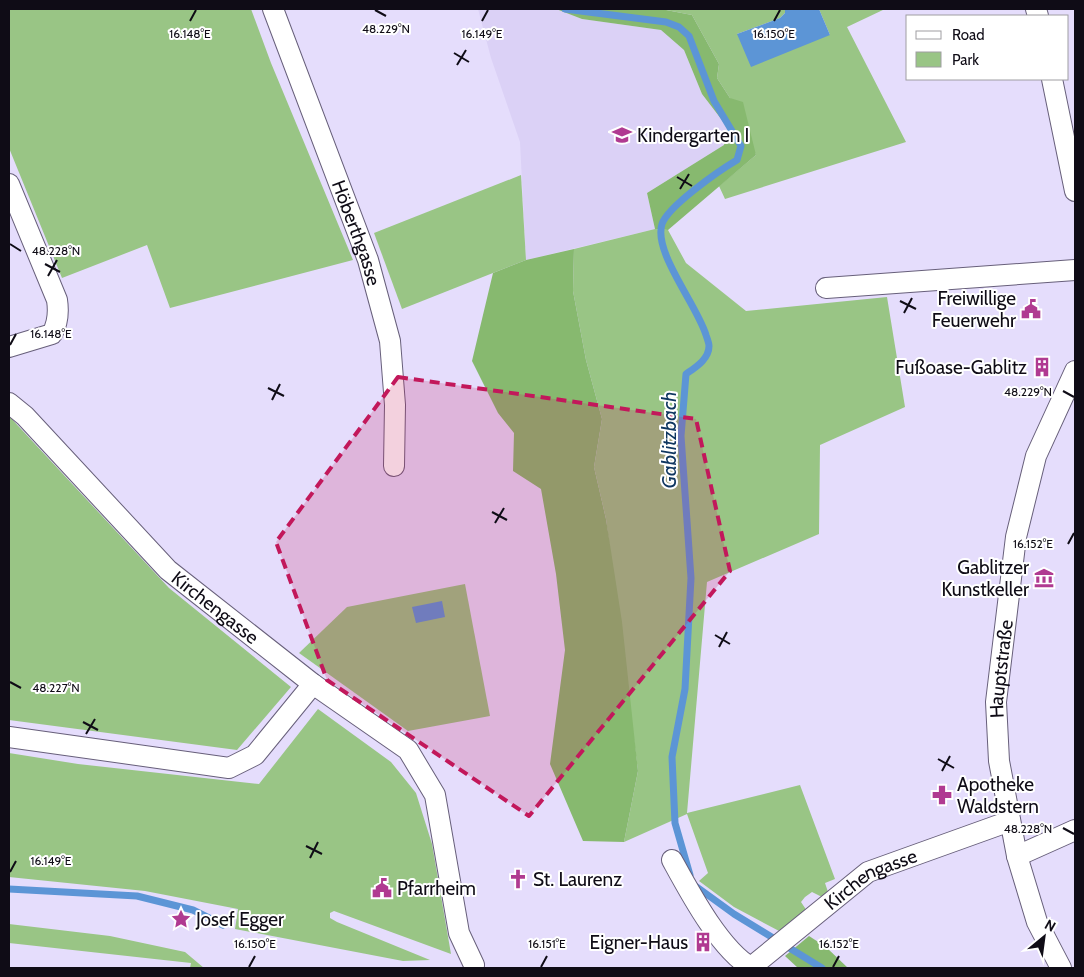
<svg xmlns="http://www.w3.org/2000/svg" width="1084" height="977" font-family="Cabin,sans-serif">
	<rect width="100%" height="100%" fill="#e5ddfc"/>
	<!-- built -->
	<polygon fill="#dbd1f6" points="478,9 556,9 582,19 661,30 684,50 702,94 728,128 724,145 647,193 655,229 526,260 520,142 491,58"/>
	<!-- green -->
	<g fill="#99c585">
		<polygon points="9,9 251,9 271,63 353,260 170,308 147,245 62,278 9,148"/>
		<polygon points="661,9 785,9 785,13 780,18 737,34 830,35 819,9 885,9 847,27 906,142 725,199 719,186 756,155 730,98 717,78 719,64 692,15"/>
		<polygon points="521,175 526,260 402,309 374,233"/>
		<polygon points="655,229 668,230 686,263 746,311 887,297 905,407 820,445 819,534 707,582 687,813 800,785 835,879 825,883 828,892 822,897 812,892 805,897 801,902 807,911 781,932 734,907 699,881 708,873 687,814 624,842 638,771 606,519 594,467 602,419 586,360 573,291 574,249"/>
		<polygon points="9,416 169,588 291,687 237,750 9,720"/>
		<polygon points="465,584 490,716 408,731 299,653 347,607"/>
		<polygon points="318,709 391,762 416,793 432,844 451,954 334,911 330,913 330,918 337,922 430,960 403,961 235,929 238,909 145,891 9,877 9,753 78,764 259,784"/>
		<polygon points="9,924 110,936 185,952 204,968 190,968 191,963 9,943"/>
	</g>
	<!-- forest -->
	<g fill="#87b96f">
		<polygon points="556,9 661,9 692,15 719,64 717,78 730,98 743,102 756,155 668,230 655,229 647,193 724,145 728,128 702,94 684,50 661,30 582,19"/>
		<polygon points="574,249 573,291 586,360 602,419 594,467 606,519 622,622 638,771 624,842 583,841 550,764 565,650 556,574 541,489 513,471 514,433 498,413 472,361 493,273 526,260"/>
		<polygon points="809,936 826,947 848,968 798,968 785,956"/>
	</g>
	<!-- water -->
	<g fill="#5c95d6">
		<polygon points="785,9 819,9 830,35 751,67 737,34 780,18 785,13"/>
		<polygon points="442,601 445,617 416,623 412,607"/>
	</g>
	<g fill="none" stroke-linecap="round" stroke-linejoin="round">
		<!-- stream -->
		<g stroke="#5c95d6" stroke-width="7">
			<path d="M565 9 666 22 679 27 689 36 714 101 741 146 737 160C720 170 668 206 662 224 653 252 697 305 706 335 707 338 709 343 709 346 709 359 696 367 686 374L681 436 691 578 685 689 672 757 675 823 690 875"/>
			<polyline points="694,885 734,914 822,968"/>
			<polyline points="9,889 137,896 193,910 223,925"/>
		</g>
		<defs>
			<g id="street">
				<path id="s1" d="M273 9 368 260 390 341 395 405 394 466"/>
				<polyline points="1036,9 1038,16"/>
				<polyline points="1052,79 1075,191"/>
				<path d="M9 184 57 300C59 313 58 323 52 334L9 347"/>
				<polyline points="826,288 1075,270"/>
				<path id="s2" d="M9 403 25 416 168 570 313 684 408 750 435 795 459 933 474 965"/>
				<polyline points="9,737 229,768 255,755 313,684"/>
				<polyline points="1017,856 1075,830"/>
				<path d="M672 860C689 891 720 950 752 968"/>
				<path id="s3" d="M750 968 868 872 1010 821"/>
				<path id="s4" d="M1061 968 1037 922 1017 856 999 761 996 702 1016 537 1036 456 1075 371"/>
			</g>
		</defs>
		<!-- street casing -->
		<use href="#street" stroke="#675f7a" stroke-width="22"/>
		<!-- street -->
		<use href="#street" stroke="#fff" stroke-width="20"/>
	</g>
	<!-- marked area -->
	<path fill="#c2185b" fill-opacity="0.2" stroke="#c2185b" stroke-width="4" stroke-dasharray="10 6" stroke-linejoin="round" d="M398 377 696 419 730 571 529 816 327 680 276 542Z"/>
	<!-- ticks -->
	<path fill="none" stroke="#0f0c16" stroke-width="2" d="M375 10 386 16M190 21 196 10M482 21 488 10M774 21 780 10M454 53 469 62M457 65 466 50M677 177 692 186M680 189 689 174M10 244 21 251M45 264 60 272M48 276 57 260M900 301 916 309M904 313 912 298M10 345 16 334M268 388 284 396M1063 391 1074 397M272 400 280 384M492 512 507 520M495 523 504 508M1068 544 1074 533M715 635 730 644M719 647 727 632M10 682 21 688M83 722 98 730M86 734 95 719M938 759 954 768M942 771 950 756M1063 828 1074 834M306 846 322 854M310 858 318 842M10 872 16 861M249 967 255 956M541 967 547 956M833 967 839 956"/>
	<!-- icons -->
	<defs>
		<symbol id="school-bare" viewBox="-9 -9 18 18"><path d="M0-5L7-2L0 1L-7-2ZM-4 1L0 2.5L4 1V4Q0 6-4 4Z" fill="#b03a91" stroke="#fff" stroke-width="2.5" paint-order="stroke"/></symbol>
		<symbol id="civic-bare" viewBox="-9 -9 18 18"><path d="M-.6-6.5H3V-4.5H.6V-3L4-1V1h2V6H-6V1h2V-1L-.6-3ZM-1.2 2.5V6h2.4V2.5Z" fill="#b03a91" stroke="#fff" stroke-width="2.5" paint-order="stroke"/></symbol>
		<symbol id="building-bare" viewBox="-9 -9 18 18"><path d="M-4-6H4V6H1V3H-1V6H-4ZM-2.5-4.3h1.7v1.8h-1.7ZM.8-4.3h1.7v1.8H.8ZM-2.5-1h1.7V.8h-1.7ZM.8-1h1.7V.8H.8Z" fill="#b03a91" stroke="#fff" stroke-width="2.5" paint-order="stroke"/></symbol>
		<symbol id="museum-bare" viewBox="-9 -9 18 18"><path d="M0-6L6-3V-2H-6V-3ZM-5-1h2V3h-2ZM-1-1h2V3h-2ZM3-1h2V3H3ZM-6 4H6V6H-6Z" fill="#b03a91" stroke="#fff" stroke-width="2.5" paint-order="stroke"/></symbol>
		<symbol id="pharmacy-bare" viewBox="-9 -9 18 18"><path d="M-2-6h4v4h4v4h-4v4h-4v-4h-4v-4h4Z" fill="#b03a91" stroke="#fff" stroke-width="2.5" paint-order="stroke"/></symbol>
		<symbol id="church-bare" viewBox="-9 -9 18 18"><path d="M-1.2-6h2.4v3.5h3.3v2.4h-3.3V6h-2.4V-.1h-3.3v-2.4h3.3Z" fill="#b03a91" stroke="#fff" stroke-width="2.5" paint-order="stroke"/></symbol>
		<symbol id="sight-bare" viewBox="-9 -9 18 18"><path d="M0-6L1.8-2.2L6-1.7L2.9 1.2L3.7 5.4L0 3.3L-3.7 5.4L-2.9 1.2L-6-1.7L-1.8-2.2Z" fill="#b03a91" stroke="#fff" stroke-width="2.5" paint-order="stroke"/></symbol>
	</defs>
	<g fill-rule="evenodd">
		<use href="#school-bare" x="608" y="121" width="28" height="28"/>
		<use href="#civic-bare" x="1017" y="295" width="28" height="28"/>
		<use href="#building-bare" x="1028" y="353" width="28" height="28"/>
		<use href="#museum-bare" x="1030" y="564" width="28" height="28"/>
		<use href="#pharmacy-bare" x="928" y="781" width="28" height="28"/>
		<use href="#church-bare" x="504" y="865" width="28" height="28"/>
		<use href="#civic-bare" x="368" y="874" width="28" height="28"/>
		<use href="#sight-bare" x="167" y="905" width="28" height="28"/>
		<use href="#building-bare" x="689" y="928" width="28" height="28"/>
	</g>
	<g text-anchor="middle" dominant-baseline="central" stroke-width="4" stroke-linejoin="round" paint-order="stroke">
		<!-- poi labels -->
		<g font-size="19" fill="#0f0c16" stroke="#fff" text-anchor="start">
			<text x="637" y="135">Kindergarten I</text>
			<text x="1016" y="298" text-anchor="end">Freiwillige<tspan x="1016" dy="22">Feuerwehr</tspan></text>
			<text x="1027" y="367" text-anchor="end">Fußoase-Gablitz</text>
			<text x="1029" y="567" text-anchor="end">Gablitzer<tspan x="1029" dy="22">Kunstkeller</tspan></text>
			<text x="957" y="784">Apotheke<tspan x="957" dy="22">Waldstern</tspan></text>
			<text x="533" y="879">St. Laurenz</text>
			<text x="397" y="888">Pfarrheim</text>
			<text x="196" y="919">Josef Egger</text>
			<text x="688" y="942" text-anchor="end">Eigner-Haus</text>
		</g>
		<!-- street labels -->
		<g font-size="19" fill="#0f0c16" stroke="#fff">
			<text stroke="none"><textPath href="#s1" startOffset="239">Höberthgasse</textPath></text>
			<text stroke="none"><textPath href="#s2" startOffset="291">Kirchengasse</textPath></text>
			<text stroke="none"><textPath href="#s4" startOffset="310">Hauptstraße</textPath></text>
			<text stroke="none"><textPath href="#s3" startOffset="151">Kirchengasse</textPath></text>
		</g>
		<!-- water labels -->
		<g font-size="20" font-style="italic" fill="#0e3660" stroke="#fff">
			<text transform="translate(669 440) rotate(-90)">Gablitzbach</text>
		</g>
	</g>
	<g font-size="12" text-anchor="middle" fill="#0f0c16" stroke="#fff" stroke-width="4" stroke-linejoin="round" paint-order="stroke">
		<text x="386" y="33">48.229°N</text>
		<text x="190" y="38">16.148°E</text>
		<text x="482" y="38">16.149°E</text>
		<text x="774" y="38">16.150°E</text>
		<text x="56" y="255">48.228°N</text>
		<text x="51" y="338">16.148°E</text>
		<text x="1028" y="396">48.229°N</text>
		<text x="1033" y="548">16.152°E</text>
		<text x="56" y="692">48.227°N</text>
		<text x="1028" y="833">48.228°N</text>
		<text x="51" y="865">16.149°E</text>
		<text x="255" y="948">16.150°E</text>
		<text x="547" y="948">16.151°E</text>
		<text x="839" y="948">16.152°E</text>
	</g>
	<!-- border -->
	<rect width="1084" height="977" fill="none" stroke="#0f0c16" stroke-width="20"/>
	<!-- legend -->
	<rect x="906" y="15" width="162" height="65" fill="#ffffff" stroke="#9f9ea2"/>
	<rect x="916" y="31" width="25" height="8" fill="#ffffff" stroke="#9f9ea2"/>
	<text x="952" y="40" font-size="15" fill="#0f0c16">Road</text>
	<rect x="916" y="52" width="25" height="15" fill="#99c585" stroke="#9f9ea2"/>
	<text x="952" y="65" font-size="15" fill="#0f0c16">Park</text>
	<!-- north arrow -->
	<g transform="translate(1044 937) rotate(29)" stroke="#ffffff" stroke-width="4" paint-order="stroke">
	<path d="M0-4L9 19L0 12L-9 19Z" fill="#0f0c16"/>
	<text y="-8" font-size="14" font-weight="bold" text-anchor="middle" fill="#0f0c16">N</text>
	</g>
</svg>
